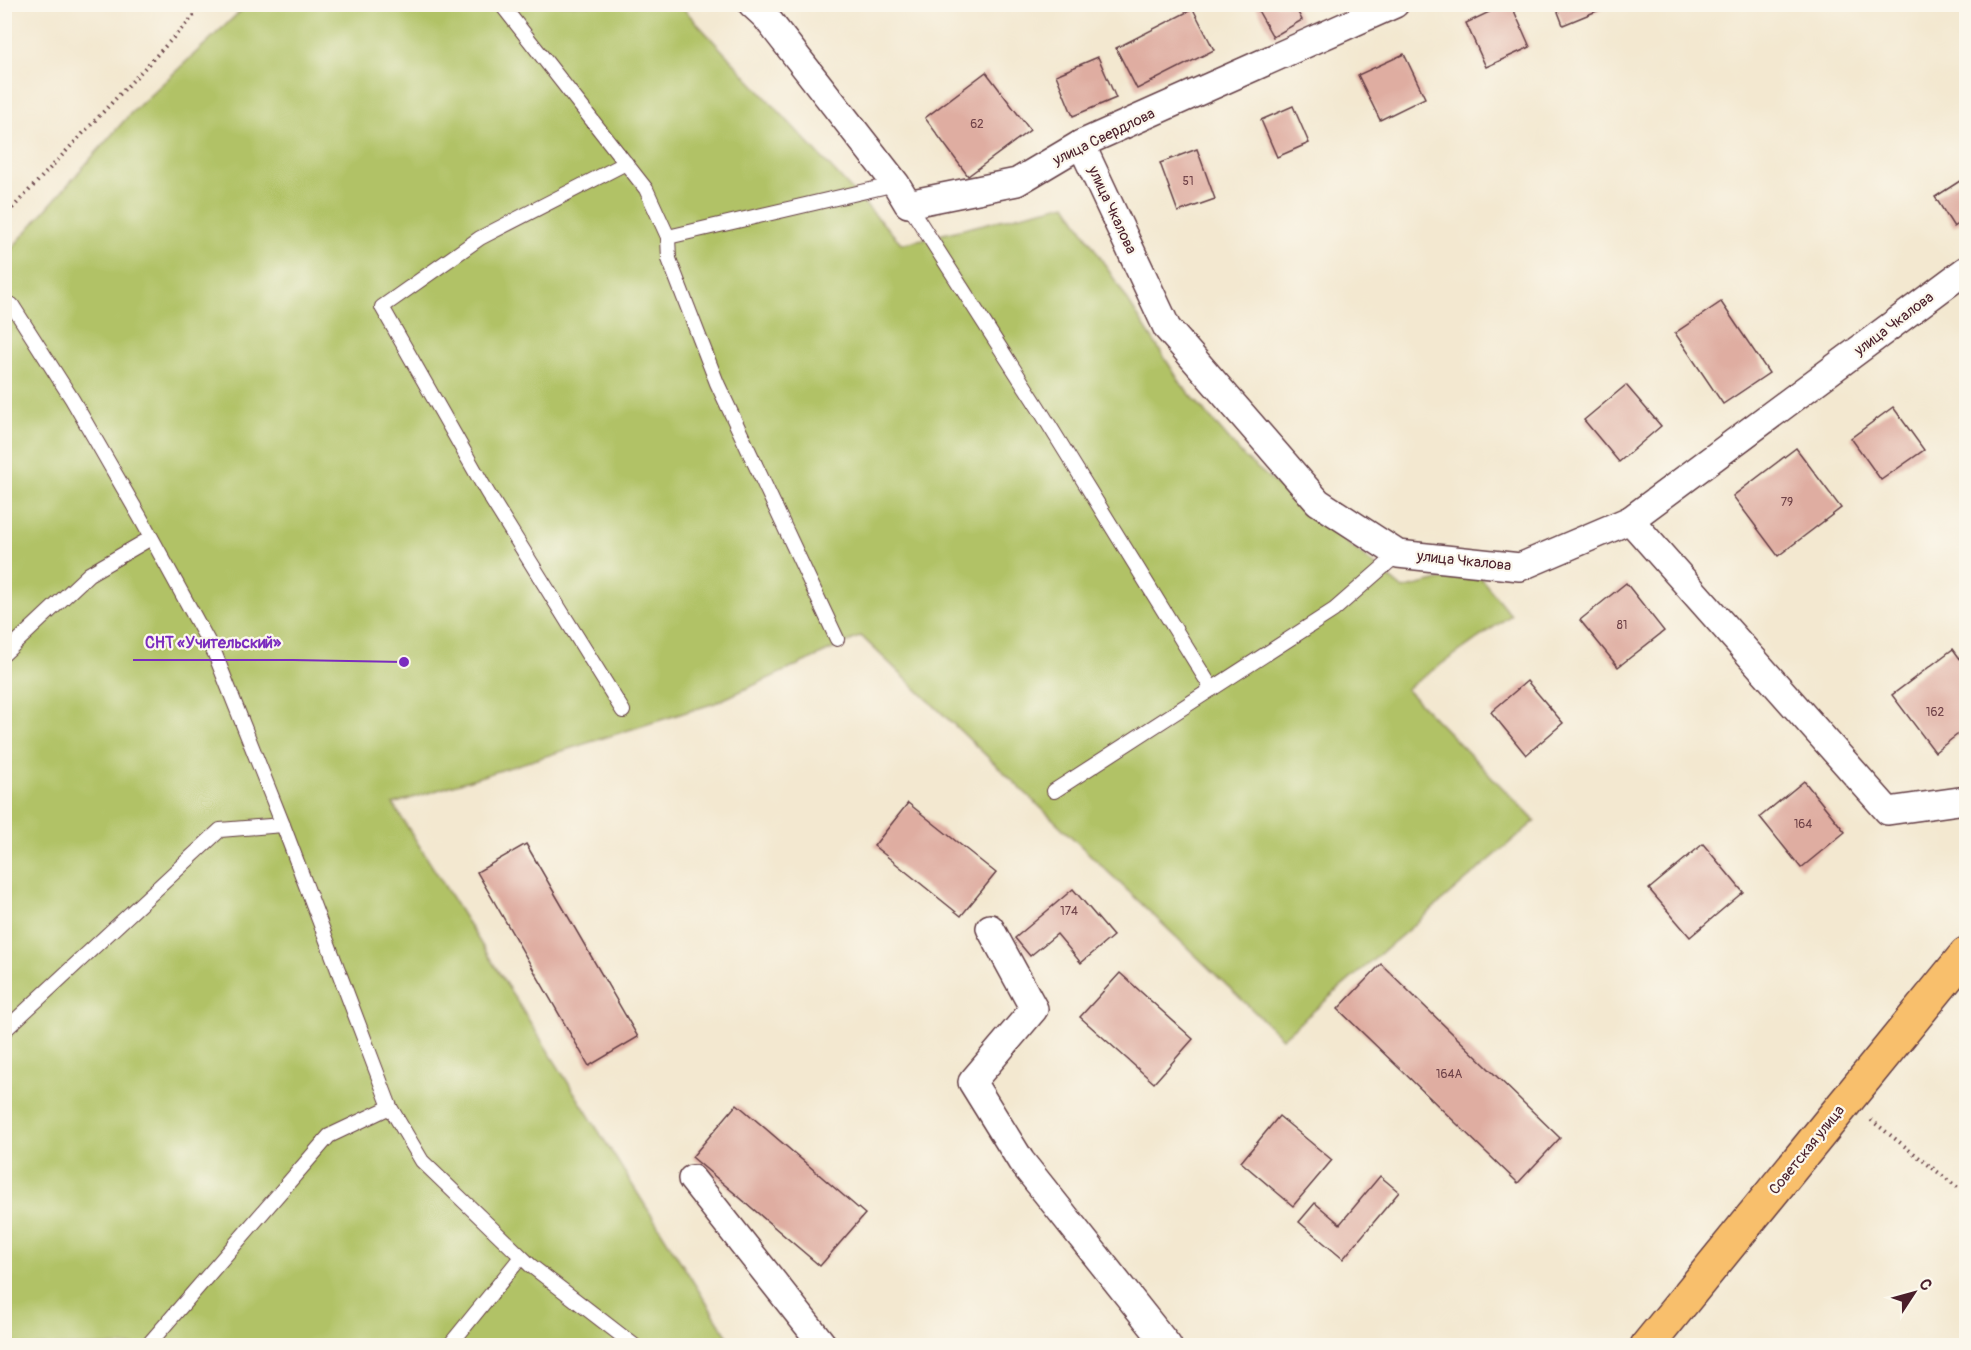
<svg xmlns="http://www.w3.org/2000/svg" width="1971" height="1350" font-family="Pangolin,sans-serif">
	<rect width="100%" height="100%" fill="#fbf7ec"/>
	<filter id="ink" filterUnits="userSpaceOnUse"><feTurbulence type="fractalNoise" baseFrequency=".0167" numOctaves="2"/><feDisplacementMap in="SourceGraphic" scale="12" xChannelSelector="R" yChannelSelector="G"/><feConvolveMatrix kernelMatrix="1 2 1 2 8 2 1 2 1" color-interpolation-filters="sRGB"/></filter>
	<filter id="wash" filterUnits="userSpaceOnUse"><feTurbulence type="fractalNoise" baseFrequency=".008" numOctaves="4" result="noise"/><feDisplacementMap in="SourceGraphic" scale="24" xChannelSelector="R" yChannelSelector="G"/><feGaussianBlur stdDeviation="1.35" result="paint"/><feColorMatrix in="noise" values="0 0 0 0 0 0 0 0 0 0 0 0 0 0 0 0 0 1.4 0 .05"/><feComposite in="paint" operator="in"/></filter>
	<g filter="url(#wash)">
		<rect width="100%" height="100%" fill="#f3e8d0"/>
		<!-- green -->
		<polygon fill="#b1c266" stroke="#7e7048" stroke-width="1.5" points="247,5 680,5 902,244 1066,204 1182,385 1245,458 1403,589 1475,571 1511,615 1406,689 1535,821 1282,1038 861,636 715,703 393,804 733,1345 5,1346 5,256 130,114"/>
		<g id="blocks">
			<!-- building -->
			<g fill="#dfada1">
				<polygon points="1506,4 1511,4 1530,47 1486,67 1466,23"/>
				<polygon points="1555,4 1602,4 1604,8 1563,25"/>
				<polygon points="1255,5 1294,5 1302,20 1273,37"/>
				<polygon points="1193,9 1214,50 1137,89 1116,48"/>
				<polygon points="1404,54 1425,98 1380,120 1358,75"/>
				<polygon points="1098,57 1116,98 1073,116 1056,75"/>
				<polygon points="986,72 1030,130 968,176 925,118"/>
				<polygon points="1293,106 1309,143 1277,157 1261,120"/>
				<polygon points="1197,149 1215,199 1178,212 1160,163"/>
				<polygon points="1966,177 1966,219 1954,227 1935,197"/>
				<polygon points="1721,302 1769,373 1723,404 1675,333"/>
				<polygon points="1626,385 1661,426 1619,462 1584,420"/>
				<polygon points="1893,407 1924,450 1881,480 1851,438"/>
				<polygon points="1796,448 1841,508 1778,556 1733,496"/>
				<polygon points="1626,583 1664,631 1618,667 1580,620"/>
				<polygon points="1953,649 1966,667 1966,728 1935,752 1892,695"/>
				<polygon points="1527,681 1563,723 1526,755 1491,712"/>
				<polygon points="1804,781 1845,832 1801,868 1760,817"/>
				<polygon points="908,803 996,873 961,916 874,846"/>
				<polygon points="526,844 638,1037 589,1066 477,872"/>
				<polygon points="1703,844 1743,892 1690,937 1649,889"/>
				<polygon points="1073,889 1113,936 1081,963 1057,934 1030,956 1015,938"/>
				<polygon points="1381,964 1560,1138 1518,1183 1338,1009"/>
				<polygon points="1120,973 1193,1039 1154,1083 1080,1017"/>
				<polygon points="737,1104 865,1214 820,1266 692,1157"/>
				<polygon points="1279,1116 1332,1160 1293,1206 1241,1162"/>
				<polygon points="1380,1176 1399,1192 1343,1259 1299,1222 1315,1203 1340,1224"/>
			</g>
		</g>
	</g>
	<g filter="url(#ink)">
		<use href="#blocks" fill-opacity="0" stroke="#633d44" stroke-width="1.5"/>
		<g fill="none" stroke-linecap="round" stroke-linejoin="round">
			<defs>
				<g id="lane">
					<polyline points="501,4 646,189 668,237"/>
					<polyline points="908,204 1038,407 1212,689"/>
					<polyline points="12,305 72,399 140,517 215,654 283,825 390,1107 422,1161 530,1265 635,1346"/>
					<polyline points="837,639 717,383 669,259 668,237 896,184"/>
					<polyline points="4,654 89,574 151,538"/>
					<polyline points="623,711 487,492 382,307 480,238 626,163"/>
					<polyline points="1054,791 1334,610 1398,554"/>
					<polyline points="4,1031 220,830 283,825"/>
					<polyline points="147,1346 329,1136 390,1107"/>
					<polyline points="449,1346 521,1257"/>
				</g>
				<g id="street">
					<polyline points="752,4 765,16 896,184 908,204 1017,182 1081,144 1395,4"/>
					<polyline points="1081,144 1167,328 1318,502 1398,554 1520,567 1630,520 1966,270"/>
					<polyline points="1630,520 1888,811 1966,800"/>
					<polyline points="990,928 1034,1009 972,1082 1021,1161 1168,1346"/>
					<polyline points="692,1179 824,1346"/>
				</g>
				<polyline id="primary" points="1647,1346 1966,954"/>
			</defs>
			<!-- lane casing -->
			<use href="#lane" stroke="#633d44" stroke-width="16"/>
			<!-- street casing -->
			<use href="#street" stroke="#633d44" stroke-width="30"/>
			<!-- primary casing -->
			<use href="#primary" stroke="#633d44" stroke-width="36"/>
			<!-- path -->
			<g stroke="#633d44" stroke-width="4" stroke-dasharray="1.5 4.5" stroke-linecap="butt">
				<polyline points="4,217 205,4"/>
				<polyline points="1871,1120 1966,1194"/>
			</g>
			<!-- lane -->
			<use href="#lane" stroke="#fff" stroke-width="14"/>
			<!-- street -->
			<use href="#street" stroke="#fff" stroke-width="27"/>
			<!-- primary -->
			<use href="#primary" stroke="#f8bf6c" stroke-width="33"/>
		</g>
	</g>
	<g text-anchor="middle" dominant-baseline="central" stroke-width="4.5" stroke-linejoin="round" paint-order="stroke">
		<!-- number labels -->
		<g font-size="12" fill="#6f4248">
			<text x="977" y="124">62</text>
			<text x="1188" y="181">51</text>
			<text x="1787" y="502">79</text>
			<text x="1622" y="625">81</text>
			<text x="1935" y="712">162</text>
			<text x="1803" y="824">164</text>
			<text x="1069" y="911">174</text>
			<text x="1449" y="1074">164А</text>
		</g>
		<!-- street labels -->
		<g font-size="15" fill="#4a1f2b" stroke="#fbf7ec">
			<text transform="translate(1104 137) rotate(-26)">улица Свердлова</text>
			<text transform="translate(1112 210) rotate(65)">улица Чкалова</text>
			<text transform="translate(1894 324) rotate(-37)">улица Чкалова</text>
			<text transform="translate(1464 561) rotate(6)">улица Чкалова</text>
			<text transform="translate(1807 1150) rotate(-51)">Советская улица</text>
		</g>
	</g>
	<!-- callouts -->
	<path fill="none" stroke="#7b2cbf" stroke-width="2" d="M404 662L293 660H133"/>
	<circle fill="#7b2cbf" stroke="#fbf7ec" stroke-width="2" cx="404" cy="662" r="6"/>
	<g font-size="16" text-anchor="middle" font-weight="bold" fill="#7b2cbf" stroke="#fbf7ec" stroke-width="4.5" stroke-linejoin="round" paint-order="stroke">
		<text x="213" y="648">СНТ «Учительский»</text>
	</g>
	<!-- margin -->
	<rect width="1971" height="1350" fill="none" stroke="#fbf7ec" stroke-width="24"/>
	<!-- north arrow -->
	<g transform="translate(1914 1293) rotate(54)" stroke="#fbf7ec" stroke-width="4.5" paint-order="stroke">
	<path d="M0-4.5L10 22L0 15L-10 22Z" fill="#4a1f2b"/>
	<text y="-9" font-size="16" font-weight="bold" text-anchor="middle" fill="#4a1f2b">С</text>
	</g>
</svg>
